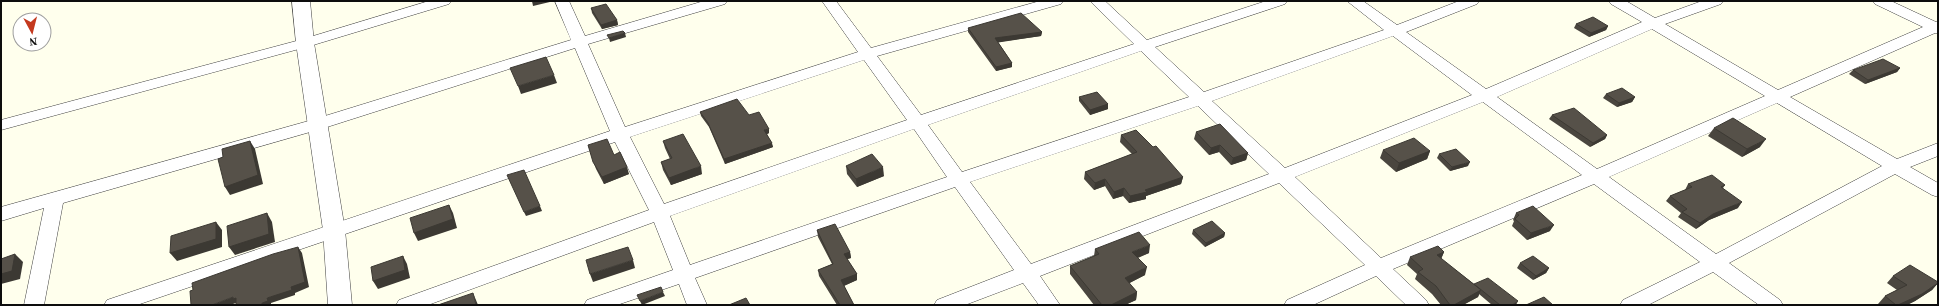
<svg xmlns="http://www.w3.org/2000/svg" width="1939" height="306" font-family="'Source Serif 4',serif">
	<rect width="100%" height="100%" fill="#ffffed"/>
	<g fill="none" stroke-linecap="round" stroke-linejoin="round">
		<defs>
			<g id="minor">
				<polygon points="429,1 451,1 449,4 310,46 1,130 1,120 300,40"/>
				<path d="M555 1H569L585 36 704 1H727L725 4 588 44 625 127 858 52 822 1H836L871 48 1040 1H1063L1061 4 877 56 921 115 1134 44 1090 1H1105L1147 40 1266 1H1287L1285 4 1155 47 1204 92 1384 30 1347 1H1363L1397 25 1459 1H1479L1477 4 1406 32 1486 89 1642 22 1611 4 1609 1H1626L1655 18 1702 1H1723L1721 4 1665 24 1778 90 1923 27 1875 4 1873 1H1891L1936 22H1938V33H1935L1790 97 1897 159 1938 143V156L1910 167 1938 183V197L1932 195 1895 174 1729 263 1780 300 1783 305H1759L1713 272 1648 305H1620L1623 300 1700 262 1594 184 1393 269 1426 300 1429 305H1406L1376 276 1313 305H1284L1287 300 1365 265 1279 183 1040 276 1060 305H1039L1023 283 965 305H934L937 300 1014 270 955 187 695 278 707 305H687L679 284 617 305H584L587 300 673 270 654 222 428 305H396L399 300 649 210 615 142 137 305H104L107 300 610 131 575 48 324 128 63 203 44 305H24L44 208 1 221V207L312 120 571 40ZM1652 29 1765 96 1597 169 1497 97ZM1393 36 1472 95 1285 168 1212 101ZM1141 51 1189 97 962 172 928 125ZM864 60 907 120 664 204 630 137ZM1483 102 1582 175 1381 258 1295 177ZM1777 103 1882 166 1716 254 1609 177ZM1198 106 1269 174 1031 264 970 182ZM914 129 947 177 690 265 670 216Z"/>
			</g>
			<polygon id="tertiary" points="292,1 310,1 314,43 345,230 352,305 328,305 323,230 296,43"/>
		</defs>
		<!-- minor casing -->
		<use href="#minor" stroke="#404040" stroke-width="1"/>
		<!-- tertiary casing -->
		<use href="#tertiary" stroke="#404040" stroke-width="1"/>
		<!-- minor -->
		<use href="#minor" fill="#fff" fill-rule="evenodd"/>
		<!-- tertiary -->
		<use href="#tertiary" fill="#fff" fill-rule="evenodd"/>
	</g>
	<!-- wall -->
	<g fill="#4a463f">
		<polygon points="591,8 617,20 618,25 602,29 592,13"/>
		<polygon points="1576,24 1608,26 1606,30 1589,37 1574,28"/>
		<polygon points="968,28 1042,32 1041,36 998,42 1012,63 1012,67 996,71 968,32"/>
		<polygon points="1900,68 1897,72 1865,84 1849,74 1853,70"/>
		<polygon points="1606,94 1635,97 1632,102 1617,107 1603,98"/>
		<polygon points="1079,97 1108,104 1108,109 1090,115 1079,101"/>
		<polygon points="700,112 749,115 769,133 767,134 773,147 725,164 709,127 701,116"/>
		<polygon points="1552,115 1607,135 1605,139 1590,147 1549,119"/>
		<polygon points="1714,128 1760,147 1742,157 1708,136"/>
		<polygon points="1196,132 1248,153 1246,160 1231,165 1219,152 1209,155 1194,139"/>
		<polygon points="1121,135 1153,147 1183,177 1181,184 1146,196 1146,199 1129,203 1123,196 1113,199 1105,186 1094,190 1084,179 1085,172 1132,154 1120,142"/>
		<polygon points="663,141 702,174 671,185 663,170 661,162 670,159 665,148"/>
		<polygon points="588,145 614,155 629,174 604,184 596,169"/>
		<polygon points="1383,150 1430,151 1427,159 1396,172 1380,158"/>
		<polygon points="1439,154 1468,166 1450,171 1437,158"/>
		<polygon points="846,166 884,176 857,187 847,174"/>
		<polygon points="1688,184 1725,185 1723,188 1738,208 1709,220 1696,229 1678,217 1681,213 1666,201 1670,196 1685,190"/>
		<polygon points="1516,213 1550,231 1527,240 1512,226 1514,221 1513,220"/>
		<polygon points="817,230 850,252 851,258 847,259 857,274 857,280 844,286 854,305 837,305 819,276 818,270 832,264 818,237"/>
		<polygon points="1193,230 1225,233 1224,237 1205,247 1192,234"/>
		<polygon points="1095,249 1149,253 1138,258 1145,275 1129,283 1137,292 1136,300 1125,305 1094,305 1070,274 1070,266 1094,256"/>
		<polygon points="1444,252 1441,259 1474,284 1516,305 1492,305 1479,294 1478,297 1463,305 1441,305 1432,294 1415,279 1417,274 1407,265 1410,257"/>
		<polygon points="1520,263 1549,268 1546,273 1533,280 1517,268"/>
		<polygon points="1893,276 1938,283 1932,290 1915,301 1907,305 1880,305 1878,304 1885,296 1897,290 1887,283"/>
	</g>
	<!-- shaded-wall -->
	<g fill="#3c3933">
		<polygon points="532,1 554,1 533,6"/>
		<polygon points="617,20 618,25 602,29 601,25"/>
		<polygon points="1608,26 1606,30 1589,37 1591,33"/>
		<polygon points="1042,32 1041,36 995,43 995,38"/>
		<polygon points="625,33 626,37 610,42 609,38"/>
		<polygon points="1012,63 1012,67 996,71 996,67"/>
		<polygon points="1900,68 1897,72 1865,84 1868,80"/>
		<polygon points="554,75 557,83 521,94 518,86"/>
		<polygon points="1635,97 1632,102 1617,107 1619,103"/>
		<polygon points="1108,104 1108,109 1090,115 1090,110"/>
		<polygon points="769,129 769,133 765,135 764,130"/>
		<polygon points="1607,135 1605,139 1590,147 1593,143"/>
		<polygon points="1766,139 1760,147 1742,157 1747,149"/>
		<polygon points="250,141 255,149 263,184 230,195 225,187"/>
		<polygon points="772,143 773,147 725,164 724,159"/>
		<polygon points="1220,145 1219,152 1209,155 1211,148"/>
		<polygon points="1430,151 1427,159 1396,172 1399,163"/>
		<polygon points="1248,153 1246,160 1231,165 1233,158"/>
		<polygon points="1470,162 1468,166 1450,171 1452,167"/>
		<polygon points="701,166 702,174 671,185 669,178"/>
		<polygon points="627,167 629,174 604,184 602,177"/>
		<polygon points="883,167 884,176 857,187 856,179"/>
		<polygon points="1183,177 1181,184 1146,196 1146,199 1129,203 1130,196 1145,190"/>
		<polygon points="1105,179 1105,186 1094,190 1095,183"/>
		<polygon points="1124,188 1123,196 1113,199 1114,192"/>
		<polygon points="1742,202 1738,208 1709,220 1696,229 1700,223 1713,214"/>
		<polygon points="449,205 453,213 457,228 418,241 414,233"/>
		<polygon points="540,206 542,211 526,216 524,212"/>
		<polygon points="267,213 272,222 275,242 235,255 229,247"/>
		<polygon points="216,222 222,230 222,247 177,261 170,253"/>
		<polygon points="1554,225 1550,231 1527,240 1531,233"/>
		<polygon points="1225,233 1224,237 1205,247 1206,243"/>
		<polygon points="1150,245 1149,253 1131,260 1132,252"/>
		<polygon points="298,247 302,253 309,287 295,293 295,295 271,303 271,305 262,305 262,303 267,298 291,287"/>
		<polygon points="850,252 851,258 844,260 844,254"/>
		<polygon points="1444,252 1441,259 1437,255"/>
		<polygon points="15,254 23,262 20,279 1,284 1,274"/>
		<polygon points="403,256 407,264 410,278 378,289 373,281"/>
		<polygon points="633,260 635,268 593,282 590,274"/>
		<polygon points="1147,267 1145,275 1124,286 1125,278"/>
		<polygon points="1549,268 1546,273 1533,280 1536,276"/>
		<polygon points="857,274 857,280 841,287 841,280"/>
		<polygon points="1938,283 1932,290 1915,301 1907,305 1898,305"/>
		<polygon points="1481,290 1478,297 1463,305 1454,305"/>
		<polygon points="663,292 665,296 642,305 640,301"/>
		<polygon points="1137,292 1136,300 1125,305 1111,305"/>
		<polygon points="473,293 476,300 478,305 476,305"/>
		<polygon points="233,297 236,298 236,303 230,305 212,305"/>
		<polygon points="1518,301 1516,305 1512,305"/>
	</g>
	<!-- building -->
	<g fill="#565149" stroke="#3c3933">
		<polygon points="606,4 617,20 601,25 591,8"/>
		<polygon points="1021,13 1042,32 995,38 1012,63 996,67 968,28"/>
		<polygon points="1593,17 1608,26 1591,33 1576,24"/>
		<polygon points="623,31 625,33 609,38 607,35"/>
		<polygon points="546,57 554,75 518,86 510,68"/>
		<polygon points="1883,59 1900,68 1868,80 1853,70"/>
		<polygon points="1622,88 1635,97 1619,103 1606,94"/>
		<polygon points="1097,92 1108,104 1090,110 1079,97"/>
		<polygon points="737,99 749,115 759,112 769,129 764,130 772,143 724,159 708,123 700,112"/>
		<polygon points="1574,108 1607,135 1593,143 1552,115"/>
		<polygon points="1733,118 1766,139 1747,149 1714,128"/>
		<polygon points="1220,124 1248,153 1233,158 1220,145 1211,148 1196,132"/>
		<polygon points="1136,130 1153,147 1156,146 1183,177 1145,190 1147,192 1130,196 1124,188 1114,192 1105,179 1095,183 1085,172 1137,152 1121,135"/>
		<polygon points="683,134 701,166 669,178 661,162 672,158 663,141"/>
		<polygon points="1414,138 1430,151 1399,163 1383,150"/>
		<polygon points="607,139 614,155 620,152 627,167 602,177 593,162 588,145"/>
		<polygon points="250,141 258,175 225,187 218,159 223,157 222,149"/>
		<polygon points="1456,149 1470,162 1452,167 1439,154"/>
		<polygon points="872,154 883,167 856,179 846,166"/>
		<polygon points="524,170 540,206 524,212 507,175"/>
		<polygon points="1712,175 1725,185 1721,187 1742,202 1713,214 1700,223 1682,212 1687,209 1670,196 1692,187 1688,184"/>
		<polygon points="449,205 453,219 414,233 410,218"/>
		<polygon points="1533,206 1554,225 1531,233 1515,219 1519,215 1516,213"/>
		<polygon points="267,213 269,234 229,247 227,226"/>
		<polygon points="1212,221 1225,233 1206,243 1193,230"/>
		<polygon points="216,222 216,239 170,253 171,236"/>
		<polygon points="835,224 850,252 844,254 857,274 841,280 854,305 840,305 818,270 833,264 817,230"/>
		<polygon points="1139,232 1150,245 1132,252 1147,267 1125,278 1137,292 1111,305 1102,305 1070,266 1099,254 1095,249"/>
		<polygon points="1438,246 1444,252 1437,255 1481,290 1454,305 1450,305 1436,286 1418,272 1423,269 1410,257"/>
		<polygon points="298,247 305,282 291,287 292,290 267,298 268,301 262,303 262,305 236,305 236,298 233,299 233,297 212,305 191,305 190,291 193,290 192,283 273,254"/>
		<polygon points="628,247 633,260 590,274 586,260"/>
		<polygon points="15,254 12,271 1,274 1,259"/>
		<polygon points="403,256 405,270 373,281 371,267"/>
		<polygon points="1533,256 1549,268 1536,276 1520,263"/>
		<polygon points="1910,265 1938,282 1938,283 1922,294 1898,305 1896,305 1885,296 1907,285 1893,276"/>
		<polygon points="1488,278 1518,301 1512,305 1500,305 1474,284"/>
		<polygon points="661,287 663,292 640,301 637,295"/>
		<polygon points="473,293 476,305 438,305"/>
		<polygon points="1544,297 1553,305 1526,305"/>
		<polygon points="746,298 750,305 729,305"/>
	</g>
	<!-- border -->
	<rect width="1939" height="306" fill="none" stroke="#0d0d0d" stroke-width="4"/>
	<!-- north arrow -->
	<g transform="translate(32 32) rotate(173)"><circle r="19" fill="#ffffff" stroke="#9e9e9e"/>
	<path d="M0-3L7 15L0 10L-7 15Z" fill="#c4391e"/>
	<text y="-6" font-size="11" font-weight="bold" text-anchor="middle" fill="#0d0d0d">N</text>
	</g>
</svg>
